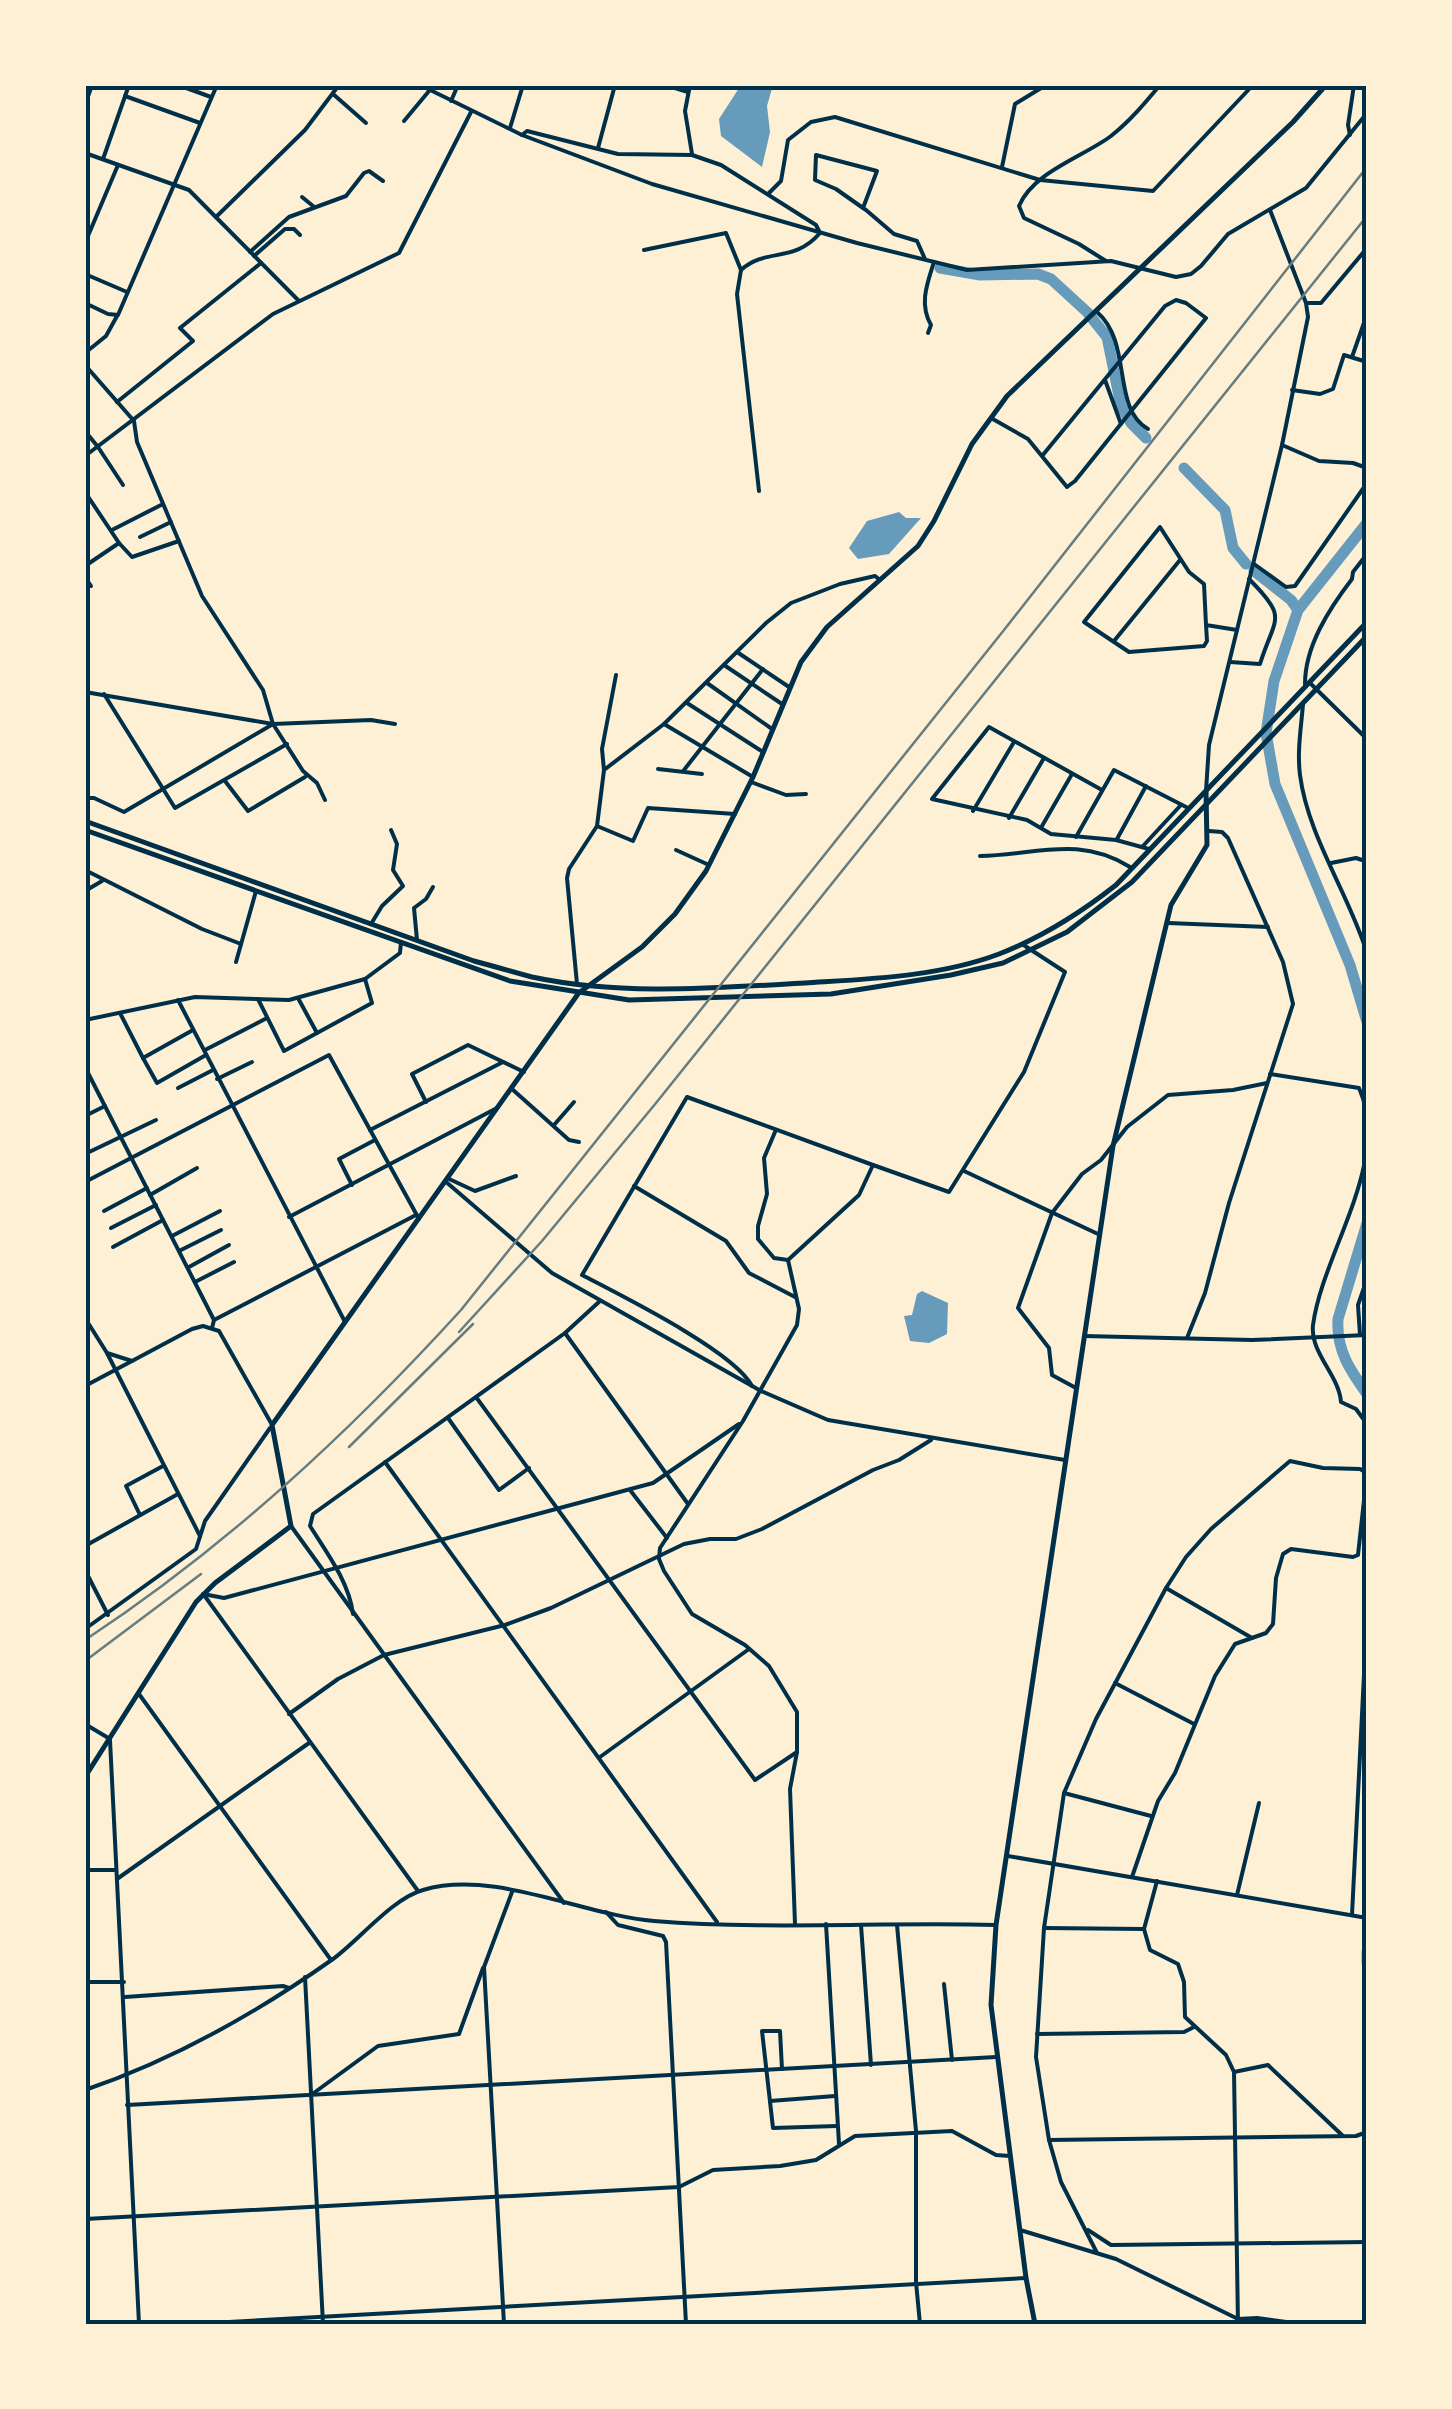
<svg xmlns="http://www.w3.org/2000/svg" width="1452" height="2409" font-family="'Fira Sans Condensed',sans-serif">
	<rect width="100%" height="100%" fill="#fdf0d5"/>
	<!-- water -->
	<g fill="#669bbc">
		<polygon points="741,85 773,85 767,106 770,132 762,167 721,136 719,119"/>
		<polygon points="899,512 906,518 921,518 889,554 858,559 849,548 867,521"/>
		<polygon points="922,1291 948,1303 947,1334 929,1343 910,1341 904,1316 912,1315 917,1294"/>
	</g>
	<g fill="none" stroke-linecap="round" stroke-linejoin="round">
		<!-- river -->
		<g stroke="#669bbc" stroke-width="11">
			<polyline points="940,268 980,275 1038,274 1051,279 1087,312 1107,337 1121,406 1131,423 1146,438"/>
			<polyline points="1184,468 1225,510 1233,548 1246,564"/>
			<polyline points="1367,523 1298,610 1274,681 1266,733 1275,784 1350,965 1367,1022"/>
			<polyline points="1254,571 1291,600 1298,610"/>
			<path d="M1367 1223 1338 1319C1336 1350 1350 1370 1367 1394"/>
			<polyline points="1367,1952 1367,1963"/>
		</g>
		<!-- minor -->
		<g stroke="#003049" stroke-width="4">
			<polyline points="178,85 211,97"/>
			<polyline points="665,85 688,92"/>
			<polyline points="690,85 685,111 692,154"/>
			<polyline points="333,94 366,123"/>
			<polyline points="125,96 200,123"/>
			<polyline points="451,101 458,85"/>
			<polyline points="85,105 92,85"/>
			<polyline points="404,121 429,91"/>
			<polyline points="510,128 523,85"/>
			<path d="M522 135 527 131 618 154 692 155 721 165 816 225 820 233C793 264 767 247 741 270"/>
			<polyline points="1350,135 1348,125 1354,85"/>
			<polyline points="598,148 615,85"/>
			<polyline points="85,153 189,190 299,301"/>
			<polyline points="103,159 129,85"/>
			<polyline points="1002,167 1015,104 1046,85"/>
			<polyline points="768,194 781,181 788,140 811,122 835,117 1040,180 1153,191 1253,85"/>
			<polyline points="302,197 313,206"/>
			<polyline points="863,208 877,171 816,155 815,180 836,189 863,208 866,210 894,234 917,241 925,259"/>
			<polyline points="216,217 305,130 339,85"/>
			<polyline points="85,243 118,165"/>
			<polyline points="644,250 726,233 741,270 737,294 759,491"/>
			<polyline points="250,252 289,217 346,196 364,173 369,171 383,181"/>
			<polyline points="254,256 285,229 294,229 300,235"/>
			<path d="M1106 261 1079 244 1024 218 1019 206C1033 172 1083 157 1111 136 1130 121 1145 103 1160 85"/>
			<polyline points="85,274 127,292"/>
			<polyline points="85,303 108,314 118,315 217,85"/>
			<polyline points="1308,303 1321,303 1367,248"/>
			<path d="M1097 312C1133 343 1111 408 1148 429"/>
			<path d="M928 333 931 325C919 304 927 284 934 262"/>
			<polyline points="85,353 106,336 117,316"/>
			<polyline points="1352,357 1365,320"/>
			<polyline points="85,365 134,421 137,442 202,596 263,690 273,724 303,771 317,783 325,800"/>
			<polyline points="1105,380 1121,424"/>
			<polyline points="1292,390 1320,394 1333,389 1344,355 1367,362"/>
			<polyline points="117,402 193,341 180,328 261,263"/>
			<polyline points="991,418 1028,439 1067,487 1075,481 1206,318 1186,303 1176,300 1165,306 1042,456"/>
			<polyline points="1282,445 1319,461 1353,463 1367,468"/>
			<polyline points="98,447 123,485"/>
			<polyline points="85,492 119,543 85,566"/>
			<polyline points="112,530 161,505"/>
			<polyline points="140,537 171,522"/>
			<polyline points="119,543 132,557 179,541"/>
			<polyline points="1254,564 1286,587 1295,586 1367,483"/>
			<polyline points="85,577 91,586"/>
			<polyline points="1206,625 1204,584 1189,572 1160,527 1084,622 1129,652 1204,646 1207,641 1206,625 1237,630"/>
			<polyline points="1114,641 1180,560"/>
			<polyline points="737,652 789,687"/>
			<path d="M1230 662 1260 664C1275 616 1289 619 1249 579"/>
			<polyline points="724,665 782,704"/>
			<polyline points="616,675 602,749 604,770 664,724 766,623 791,603 840,584 875,576 880,580"/>
			<polyline points="707,683 772,729"/>
			<path d="M1305 684C1305 646 1329 609 1352 579L1353 572 1367 554"/>
			<polyline points="85,692 273,724 371,720 395,724"/>
			<polyline points="104,694 175,808 287,744"/>
			<polyline points="687,703 763,752"/>
			<path d="M1303 704C1301 729 1297 751 1300 775 1308 837 1349 894 1367 953"/>
			<polyline points="664,724 753,777"/>
			<polyline points="658,769 702,774"/>
			<polyline points="684,770 763,669"/>
			<polyline points="225,781 248,811 305,777"/>
			<polyline points="751,782 786,795 806,794"/>
			<polyline points="1102,790 989,727 932,799 1027,820 1051,834 1116,840 1149,849"/>
			<polyline points="85,798 94,798 124,812 273,724"/>
			<polyline points="973,811 1014,742"/>
			<polyline points="1009,818 1044,758"/>
			<polyline points="597,826 633,841 648,808 735,814"/>
			<polyline points="1042,826 1072,774"/>
			<polyline points="1076,837 1114,770 1188,808"/>
			<polyline points="1117,839 1146,786"/>
			<polyline points="1143,846 1180,806"/>
			<polyline points="676,850 709,865"/>
			<path d="M980 856C1036 855 1078 835 1130 867"/>
			<polyline points="1331,863 1356,858 1362,860"/>
			<polyline points="85,870 202,929 241,944"/>
			<polyline points="85,891 102,881"/>
			<polyline points="1168,923 1268,927"/>
			<polyline points="371,924 382,906 403,886 393,870 397,844 391,830"/>
			<polyline points="417,940 414,908 426,899 433,887"/>
			<polyline points="236,962 256,891"/>
			<polyline points="577,984 567,878 569,869 597,826 604,770"/>
			<polyline points="298,998 317,1033"/>
			<polyline points="258,999 284,1051 372,1003 365,979"/>
			<polyline points="178,1000 344,1320"/>
			<polyline points="121,1015 143,1058 193,1030"/>
			<polyline points="85,1020 195,997 289,1000 365,979 400,953 401,942"/>
			<polyline points="205,1050 267,1018"/>
			<polyline points="143,1058 157,1083 206,1055"/>
			<polyline points="85,1067 214,1320"/>
			<path d="M1270 1074 1359 1088C1392 1162 1323 1251 1313 1325 1310 1353 1339 1375 1341 1402L1356 1409 1367 1424"/>
			<polyline points="217,1079 252,1062"/>
			<polyline points="178,1088 213,1070"/>
			<polyline points="512,1089 569,1140 579,1142"/>
			<polyline points="426,1102 412,1074 468,1045 524,1072"/>
			<polyline points="85,1116 105,1106"/>
			<polyline points="554,1125 574,1102"/>
			<polyline points="370,1130 503,1062"/>
			<polyline points="775,1132 764,1158 767,1194 758,1226 758,1239 774,1258 788,1260"/>
			<polyline points="85,1154 156,1120"/>
			<polyline points="964,1171 1098,1234"/>
			<polyline points="447,1178 475,1191 516,1176"/>
			<polyline points="445,1181 552,1273 761,1391 828,1420 1065,1460"/>
			<polyline points="85,1182 329,1055 419,1219"/>
			<polyline points="352,1185 339,1159 375,1140"/>
			<polyline points="634,1186 726,1241 749,1273 795,1297"/>
			<polyline points="150,1195 197,1168"/>
			<polyline points="104,1211 147,1188"/>
			<polyline points="289,1217 497,1108"/>
			<polyline points="111,1228 156,1205"/>
			<polyline points="172,1236 220,1211"/>
			<polyline points="113,1247 163,1220"/>
			<polyline points="181,1250 221,1230"/>
			<polyline points="189,1267 229,1245"/>
			<polyline points="195,1282 234,1262"/>
			<polyline points="212,1328 214,1320 416,1215"/>
			<polyline points="565,1333 688,1504"/>
			<polyline points="1360,1335 1358,1305 1367,1279"/>
			<polyline points="1187,1338 1205,1293 1229,1203 1293,1004 1283,962 1228,838 1222,832 1209,831"/>
			<polyline points="107,1353 200,1536"/>
			<polyline points="85,1386 132,1361"/>
			<path d="M752 1386C734 1351 620 1295 582 1275L687 1097 873 1165"/>
			<polyline points="1076,1388 1052,1375 1049,1348 1018,1308 1052,1213 1082,1174 1101,1160 1127,1127 1168,1095 1233,1090 1267,1083"/>
			<polyline points="476,1397 755,1780 797,1752"/>
			<polyline points="448,1418 499,1490 529,1468"/>
			<polyline points="385,1462 717,1922"/>
			<polyline points="630,1490 667,1538"/>
			<polyline points="140,1515 126,1486 163,1466"/>
			<polyline points="291,1526 564,1903"/>
			<polyline points="85,1546 178,1494"/>
			<polyline points="85,1570 108,1615"/>
			<polyline points="1166,1588 1252,1638"/>
			<polyline points="203,1594 224,1598 653,1483 739,1424"/>
			<polyline points="204,1595 418,1891"/>
			<path d="M353 1614C349 1582 327 1553 310 1526L313 1514 565 1333 600 1301"/>
			<polyline points="85,1629 196,1549 205,1521 270,1428"/>
			<polyline points="1115,1683 1194,1724"/>
			<polyline points="139,1694 331,1960"/>
			<polyline points="289,1714 338,1679 384,1655 505,1625 551,1608 684,1544 710,1539 736,1539 762,1529 873,1470 899,1460 931,1440"/>
			<polyline points="85,1724 110,1739"/>
			<polyline points="600,1757 749,1649"/>
			<polyline points="1064,1793 1151,1816"/>
			<polyline points="85,1870 115,1870"/>
			<polyline points="117,1879 309,1743"/>
			<polyline points="1157,1881 1144,1929 1150,1950 1178,1964 1184,1982 1185,2017 1226,2055 1234,2072 1238,2324"/>
			<polyline points="1237,1895 1259,1803"/>
			<polyline points="606,1912 618,1925 663,1936 666,1942 686,2324"/>
			<polyline points="1352,1915 1367,1614"/>
			<polyline points="795,1924 790,1789 797,1752 797,1712 769,1666 745,1645 692,1614 664,1571 659,1559 660,1548 743,1421 797,1325 799,1309 788,1260 859,1195 873,1165 949,1192 1024,1072 1065,972 1022,944"/>
			<polyline points="826,1924 839,2144"/>
			<polyline points="861,1925 871,2065"/>
			<polyline points="897,1925 916,2131 916,2282 920,2324"/>
			<polyline points="1044,1928 1144,1929"/>
			<polyline points="305,1977 323,2324"/>
			<polyline points="85,1982 124,1982"/>
			<polyline points="944,1984 952,2060"/>
			<polyline points="125,1997 283,1986 289,1988"/>
			<polyline points="1037,2034 1184,2032 1194,2027"/>
			<polyline points="782,2069 780,2031 762,2031 773,2128 837,2126"/>
			<polyline points="1234,2072 1268,2065 1343,2136"/>
			<polyline points="311,2095 378,2046 459,2034 483,1968"/>
			<polyline points="770,2101 835,2096"/>
			<polyline points="127,2105 996,2057"/>
			<polyline points="1049,2140 1356,2136 1367,2132"/>
			<polyline points="85,2219 679,2187 713,2170 780,2166 816,2160 855,2136 952,2131 996,2155 1010,2156"/>
			<polyline points="1020,2230 1116,2259 1238,2319 1257,2318 1301,2324"/>
			<polyline points="1088,2230 1111,2245 1367,2242"/>
			<polyline points="85,2237 85,2256"/>
			<polyline points="1097,2253 1061,2182 1049,2140 1036,2057 1044,1928 1064,1793 1096,1719 1166,1588 1186,1557 1211,1529 1290,1461 1323,1468 1360,1469 1367,1473 1358,1555 1353,1557 1291,1549 1283,1554 1276,1578 1273,1624 1266,1633 1235,1644 1215,1676 1175,1773 1158,1801 1132,1877"/>
			<polyline points="192,2324 1026,2278"/>
			<polyline points="504,2324 484,1967 512,1892"/>
		</g>
		<!-- tertiary -->
		<g stroke="#003049" stroke-width="4">
			<polyline points="420,85 522,135 652,184 857,243 967,270 1111,261 1176,277 1191,274 1201,266 1228,234 1306,188 1367,113"/>
			<polyline points="85,431 98,447"/>
			<polyline points="85,456 273,314 399,253 471,112"/>
			<polyline points="1311,684 1367,739"/>
			<polyline points="1206,791 1209,745 1282,445 1308,317 1306,303 1270,210"/>
			<polyline points="85,1318 107,1353 132,1361 192,1329 203,1326 219,1331 271,1423"/>
			<polyline points="1084,1336 1252,1340 1367,1335"/>
			<polyline points="110,1740 139,2324"/>
			<polyline points="1008,1856 1367,1918"/>
			<path d="M85 2090C173 2060 258 2012 333 1959 359 1940 393 1898 423 1890 494 1869 582 1915 654 1921 768 1930 883 1922 996 1925"/>
		</g>
		<!-- secondary -->
		<polyline stroke="#003049" stroke-width="5" points="85,1777 196,1602 215,1583 291,1526 272,1425 578,994"/>
		<!-- primary -->
		<g stroke="#003049" stroke-width="5">
			<polyline points="580,992 642,947 675,914 706,871 753,777 801,662 827,627 918,546 934,521 972,444 1007,396 1293,122 1326,85"/>
			<polyline points="1035,2324 1026,2278 991,2005 996,1925 1113,1146 1171,905 1207,845 1206,791"/>
		</g>
		<!-- trunk -->
		<g stroke="#003049" stroke-width="5">
			<path d="M85 821 474 961C493 966 513 972 532 977 621 996 715 988 805 983 868 979 938 977 999 954 1043 937 1079 914 1116 885L1367 622"/>
			<polyline points="85,830 510,981 629,1000 831,994 951,975 1003,963 1067,932 1132,882 1367,636"/>
		</g>
		<!-- rail -->
		<g stroke="#657d81" stroke-width="2.5">
			<polyline points="459,1332 542,1241 656,1103 1367,216"/>
			<polyline points="349,1447 473,1324"/>
			<path d="M85 1640C226 1547 348 1434 461 1310L1004 630 1367 167"/>
			<polyline points="85,1661 201,1574"/>
		</g>
	</g>
	<!-- border -->
	<rect width="1452" height="2409" fill="none" stroke="#fdf0d5" stroke-width="175"/>
	<rect x="88" y="88" width="1276" height="2234" fill="none" stroke="#003049" stroke-width="4"/>
</svg>
